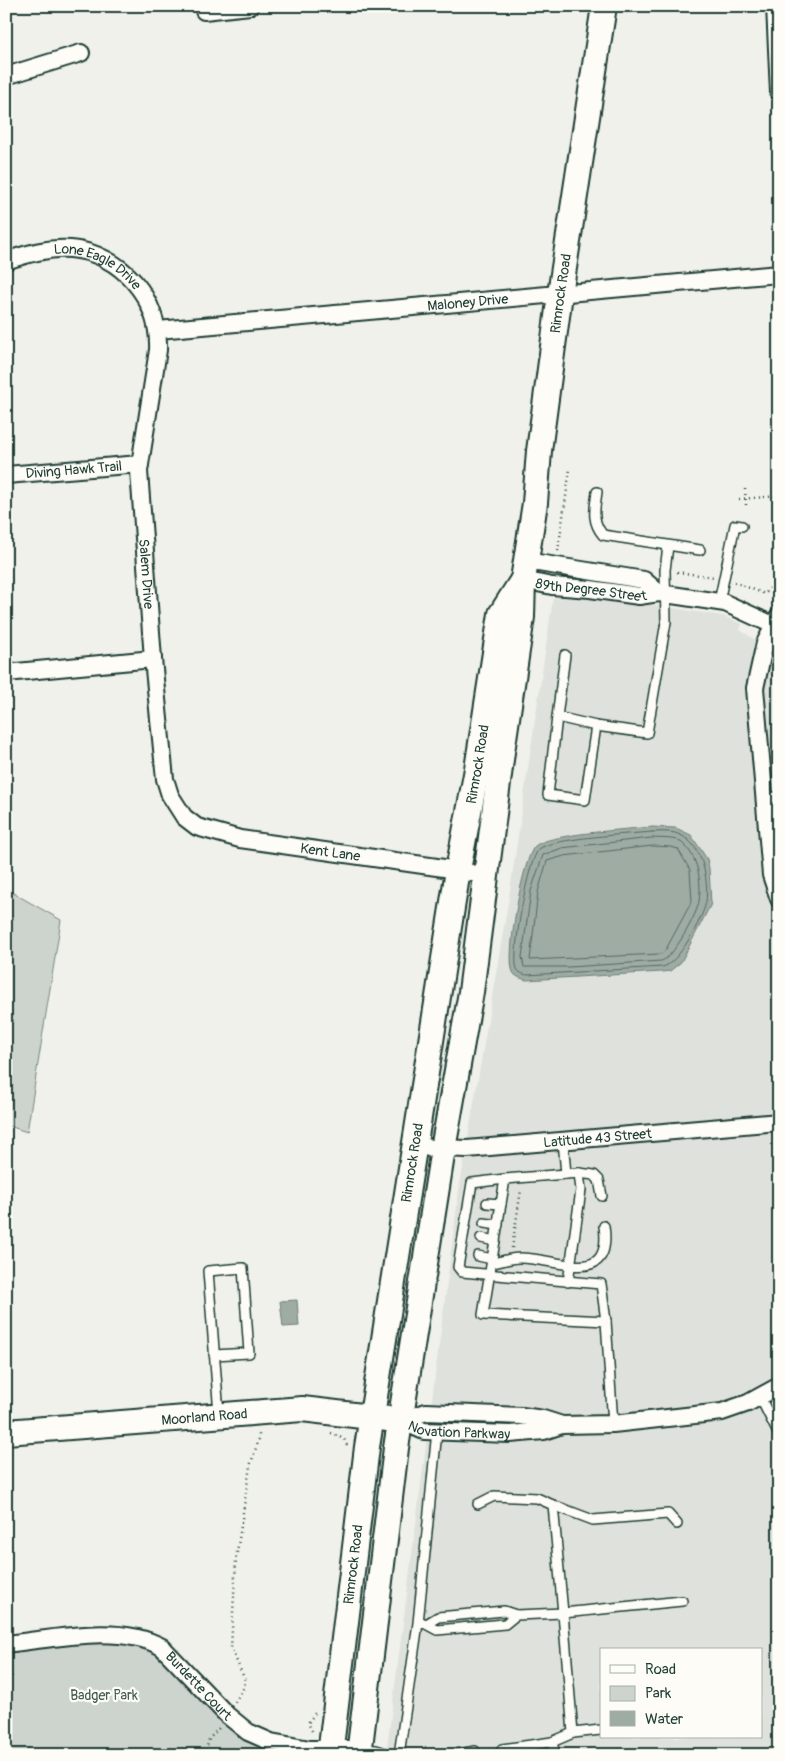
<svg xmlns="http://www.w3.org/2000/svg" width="785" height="1761" font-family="Pangolin,sans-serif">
	<rect width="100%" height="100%" fill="#f0f1eb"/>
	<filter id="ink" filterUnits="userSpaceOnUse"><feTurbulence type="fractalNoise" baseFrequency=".02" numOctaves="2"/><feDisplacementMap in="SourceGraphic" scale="10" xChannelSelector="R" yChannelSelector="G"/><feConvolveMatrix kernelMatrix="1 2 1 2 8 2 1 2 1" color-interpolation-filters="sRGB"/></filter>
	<g filter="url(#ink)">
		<!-- built -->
		<path fill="#dfe2dc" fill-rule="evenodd" d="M565 595 599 596 723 616 742 624 740 630 779 655V1755H386L459 1190 509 897 553 598ZM601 1650H761V1737H601Z"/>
		<!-- green -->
		<g fill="#cdd3cd" stroke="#768880">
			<polygon points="6,889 61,920 27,1132 6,1125"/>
			<polygon points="151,1641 201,1686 271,1742 268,1755 6,1755 6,1644"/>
		</g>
		<!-- water -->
		<g fill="#9faca4" stroke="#6c8077">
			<path d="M652 827 676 828 691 835 707 859 709 868 711 904 681 962 670 971 662 972 526 980C521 978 515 977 513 972 505 958 523 857 535 846 548 834 631 829 652 827Z"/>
			<polygon points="297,1300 299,1326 283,1327 280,1301"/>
		</g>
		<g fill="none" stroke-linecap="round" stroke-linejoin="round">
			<!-- shore -->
			<g stroke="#526961" stroke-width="1">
				<path d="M652 832C659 832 668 831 675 833 702 840 709 879 706 902 703 918 677 966 662 967L527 975C523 974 519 973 517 969 511 956 528 859 539 849 552 838 631 834 652 832Z"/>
				<path d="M652 838C662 839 674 837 682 843 698 856 702 882 699 901 698 913 672 960 661 961L569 967H524L522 957 531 891 543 855 562 848Z"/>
				<polygon points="653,846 671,847 678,849 690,870 692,901 665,951 660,954 530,960 538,892 547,861 564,856"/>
			</g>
			<defs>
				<g id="lane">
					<path d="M597 492C595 508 591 521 603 535L700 550"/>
					<polyline points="719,602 735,525 742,526"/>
					<polyline points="565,655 557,717 596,726 647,733 666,622 665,570 668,546"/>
					<polyline points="557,717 548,795 585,800 596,726"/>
					<polyline points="764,798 779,797"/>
					<polyline points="563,1141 566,1174 505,1179 483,1315 606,1321 613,1424"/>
					<polyline points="579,1173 594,1175 599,1180 602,1196"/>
					<polyline points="566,1174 579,1173 581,1190 568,1282"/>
					<polyline points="505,1179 472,1183 458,1267 462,1272 601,1284 606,1321"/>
					<polyline points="487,1203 501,1204"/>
					<polyline points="484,1223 498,1225"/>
					<polyline points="481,1238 495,1241"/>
					<polyline points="478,1256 492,1259"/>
					<path d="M492 1263C500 1262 510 1258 519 1258 556 1257 613 1290 604 1226"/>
					<polyline points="214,1355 249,1353 243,1268 208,1271 219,1414"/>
					<polyline points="760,1397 779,1435"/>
					<polyline points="478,1504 494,1496 537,1498 553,1505 563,1613 682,1601"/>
					<polyline points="553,1505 593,1520 668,1514 677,1524"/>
					<polyline points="424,1623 437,1630 505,1624 516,1615"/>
					<polyline points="428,1623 438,1617 504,1611 516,1615 563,1613 573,1733 552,1742 502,1749"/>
					<polyline points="573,1733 601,1730"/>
					<polyline points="552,1742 555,1755"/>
					<polyline points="360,1749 376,1750 392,1755"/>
					<polyline points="399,1755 418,1623 437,1431"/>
					<polyline points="454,1755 475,1751"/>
				</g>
				<g id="street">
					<polyline points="775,6 779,93"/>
					<polyline points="204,11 250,6"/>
					<polyline points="6,76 81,53"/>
					<path id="s1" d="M6 261C26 254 49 247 71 249 122 254 160 299 158 350L139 471 153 659 165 779 170 795 184 817 197 827 240 839 458 870 485 876"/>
					<path id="s2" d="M158 330 779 274"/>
					<path id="s3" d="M6 475 140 464"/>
					<polyline points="526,561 644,580 659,593"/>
					<path id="s4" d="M523 580 552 586 590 589 639 596 659 593 725 603 773 625"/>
					<polyline points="779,616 765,643 755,688 771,875 779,899"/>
					<polyline points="6,673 153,659"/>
					<path id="s5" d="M414 1147 467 1149 779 1122"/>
					<path id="s6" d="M401 1421 424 1431 510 1434 544 1431 562 1425 613 1424 722 1412 748 1403 779 1386"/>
					<polyline points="401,1421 426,1412 522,1416 543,1419 562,1425"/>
					<path id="s7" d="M6 1644C53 1639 120 1623 162 1647L227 1715 248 1732 271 1742 310 1749H360"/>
				</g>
				<g id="secondary">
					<path id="s8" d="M6 1432 302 1409 388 1419"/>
					<path id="s9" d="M330 1755 367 1447 458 870 477 769 501 614 522 581"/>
					<path id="s10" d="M359 1755 396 1448 443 1149 471 992 502 752 522 617 523 580 535 503 539 451 560 294 604 6"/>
				</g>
			</defs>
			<!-- lane casing -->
			<use href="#lane" stroke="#1f3d34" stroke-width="12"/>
			<!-- street casing -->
			<use href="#street" stroke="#1f3d34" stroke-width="20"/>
			<!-- secondary casing -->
			<use href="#secondary" stroke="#1f3d34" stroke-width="28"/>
			<!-- path -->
			<g stroke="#1f3d34" stroke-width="2.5" stroke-dasharray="1 4" stroke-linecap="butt">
				<polyline points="745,489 746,505"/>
				<polyline points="739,499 779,496"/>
				<polyline points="558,551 570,469"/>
				<polyline points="677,572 714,577"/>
				<polyline points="734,582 765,594 779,578"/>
				<polyline points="512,1248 521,1190"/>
				<polyline points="331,1433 344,1439 347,1445"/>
				<polyline points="9,1661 12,1679"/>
				<polyline points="235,1702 244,1687 245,1680 231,1648 236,1559 250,1466 259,1439 259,1431"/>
				<polyline points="312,1731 308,1723 315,1713"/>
				<polyline points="205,1755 209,1739 219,1728"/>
			</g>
			<!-- lane -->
			<use href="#lane" stroke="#fdfcf7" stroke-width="9"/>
			<!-- street -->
			<use href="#street" stroke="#fdfcf7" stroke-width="16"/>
			<!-- secondary -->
			<use href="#secondary" stroke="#fdfcf7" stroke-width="24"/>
		</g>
	</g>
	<g text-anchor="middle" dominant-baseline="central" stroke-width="4.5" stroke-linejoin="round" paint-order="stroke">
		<!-- street labels -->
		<g font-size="14" fill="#1f3d34" stroke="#fdfcf7">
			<text stroke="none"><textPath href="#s1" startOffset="98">Lone Eagle Drive</textPath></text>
			<text stroke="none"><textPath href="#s10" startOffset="1476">Rimrock Road</textPath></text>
			<text stroke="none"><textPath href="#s2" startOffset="311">Maloney Drive</textPath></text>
			<text stroke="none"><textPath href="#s3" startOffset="68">Diving Hawk Trail</textPath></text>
			<text stroke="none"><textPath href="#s1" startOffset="439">Salem Drive</textPath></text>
			<text stroke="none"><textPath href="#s4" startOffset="69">89th Degree Street</textPath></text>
			<text stroke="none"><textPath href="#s9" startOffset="1002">Rimrock Road</textPath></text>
			<text stroke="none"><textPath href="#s1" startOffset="840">Kent Lane</textPath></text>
			<text stroke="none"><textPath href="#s5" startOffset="184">Latitude 43 Street</textPath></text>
			<text stroke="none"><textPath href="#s9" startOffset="598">Rimrock Road</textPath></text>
			<text stroke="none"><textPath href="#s8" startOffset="199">Moorland Road</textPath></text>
			<text stroke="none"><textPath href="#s6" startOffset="60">Novation Parkway</textPath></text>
			<text stroke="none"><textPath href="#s9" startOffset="192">Rimrock Road</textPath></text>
			<text stroke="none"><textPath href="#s7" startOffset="212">Burdette Court</textPath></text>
		</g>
		<!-- park labels -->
		<g font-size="14" fill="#425b53" stroke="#fdfcf7">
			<text x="104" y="1695">Badger Park</text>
		</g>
	</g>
	<!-- margin -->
	<rect width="785" height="1761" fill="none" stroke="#fdfcf7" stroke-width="25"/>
	<rect x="12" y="12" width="760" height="1736" fill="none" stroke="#1f3d34" stroke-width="2" filter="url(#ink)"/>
	<!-- legend -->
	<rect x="600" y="1648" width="162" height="90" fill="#fdfcf7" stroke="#a4b0a9"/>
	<rect x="610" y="1665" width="25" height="8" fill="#fdfcf7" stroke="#a4b0a9"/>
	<text x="645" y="1674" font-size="15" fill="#1f3d34">Road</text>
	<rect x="610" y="1686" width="25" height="15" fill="#cdd3cd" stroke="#a4b0a9"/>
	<text x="645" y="1698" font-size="15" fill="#1f3d34">Park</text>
	<rect x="610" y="1711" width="25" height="15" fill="#9faca4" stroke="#a4b0a9"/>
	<text x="645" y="1724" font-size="15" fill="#1f3d34">Water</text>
</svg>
